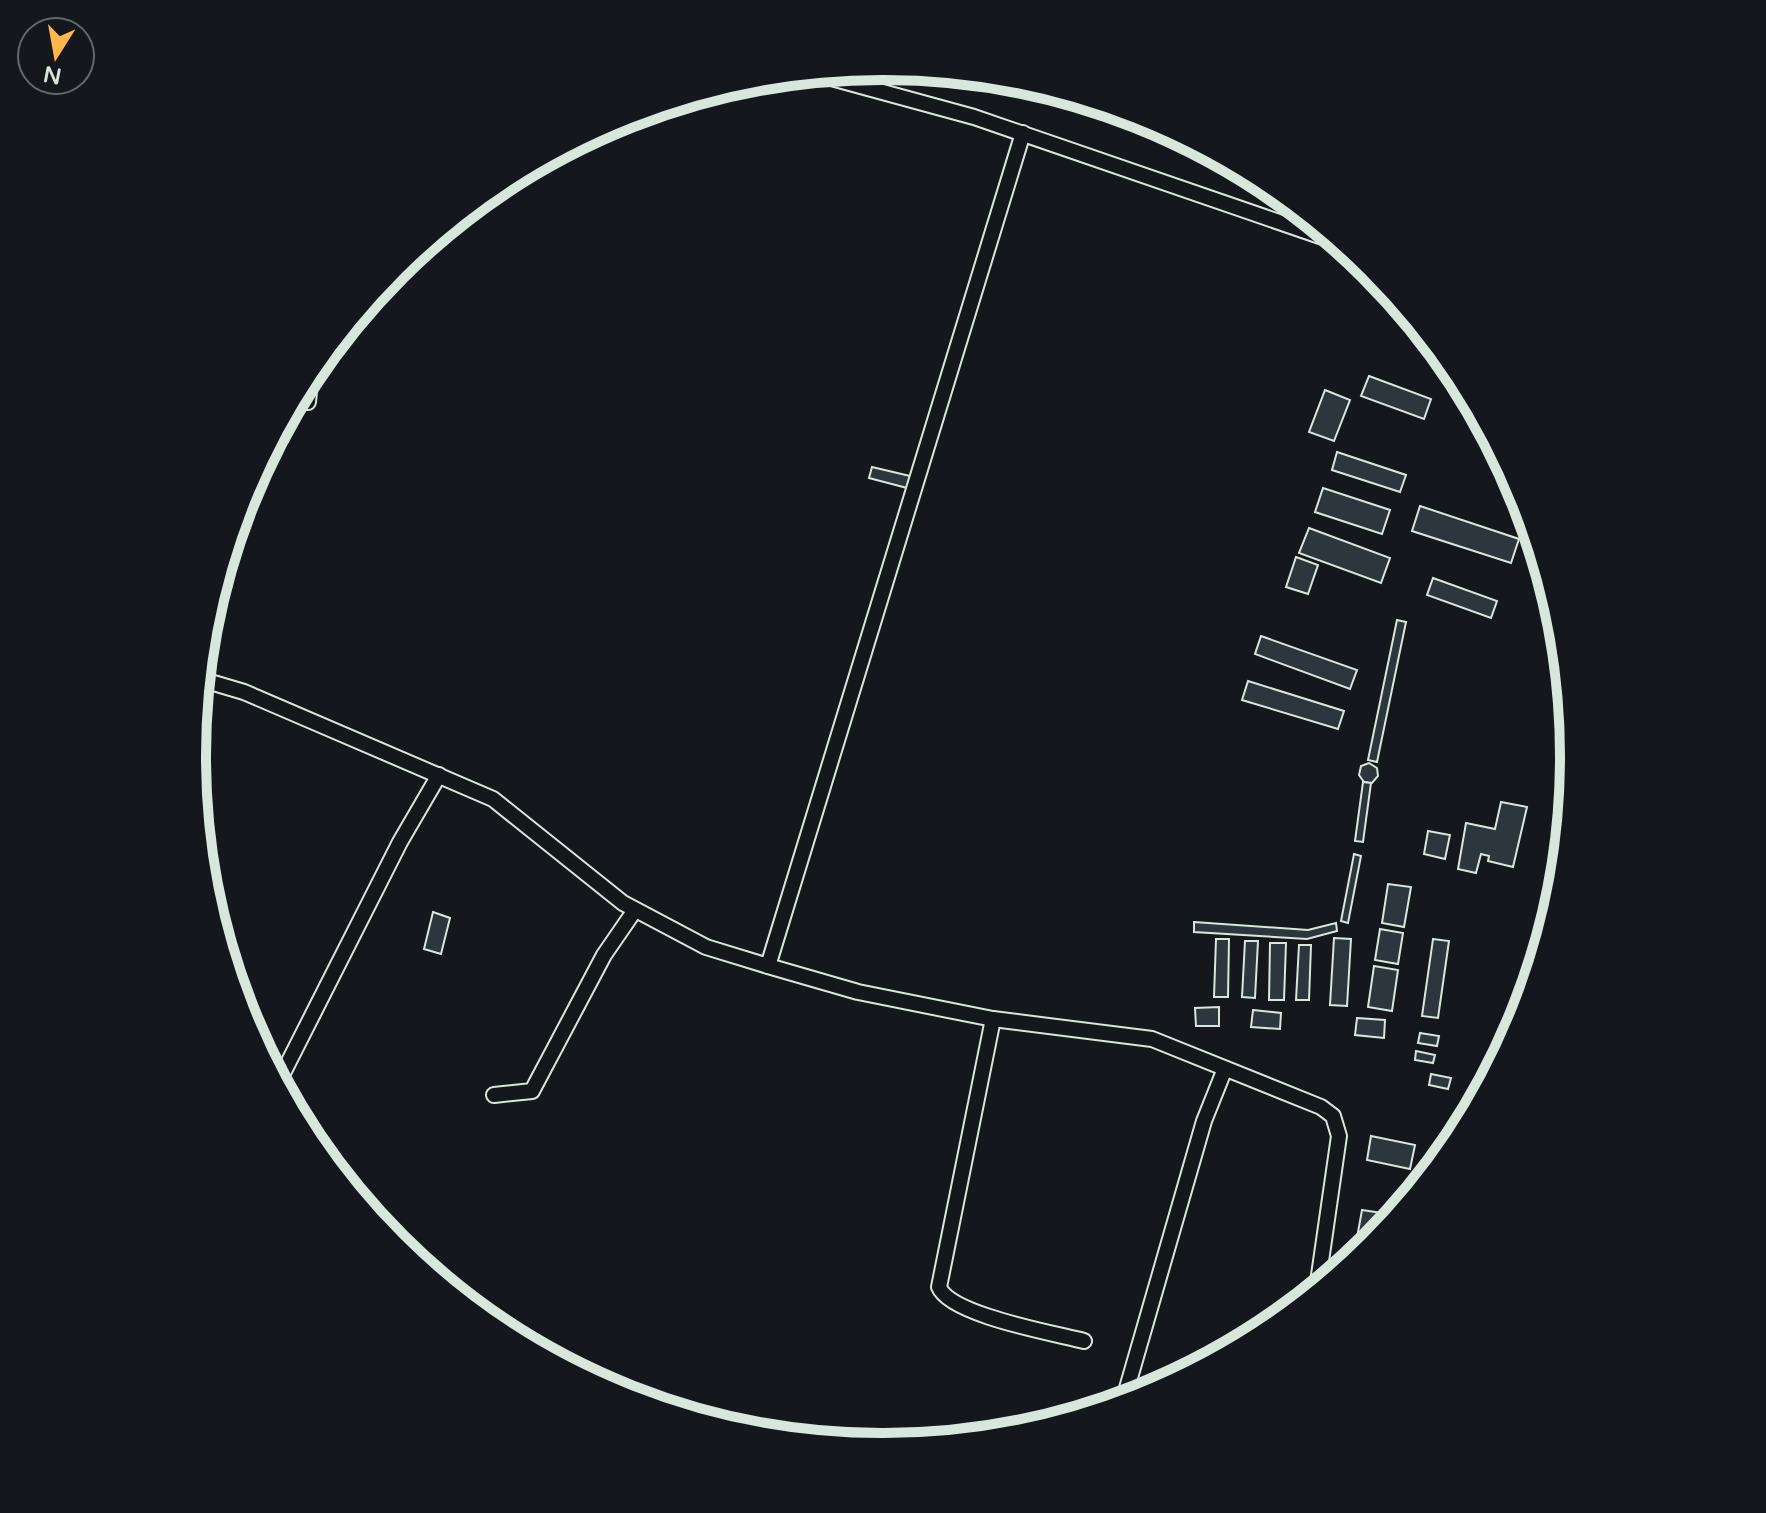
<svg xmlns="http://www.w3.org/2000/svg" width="1766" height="1513" font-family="'Varela Round',sans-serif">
	<rect width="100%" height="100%" fill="#14181c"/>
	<!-- building -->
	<g fill="#2c363c" stroke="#d8e6dc" stroke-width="2">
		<polygon points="1369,376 1431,399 1424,419 1361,396"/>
		<polygon points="1325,390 1350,400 1334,441 1309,432"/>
		<polygon points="1337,452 1406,475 1400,492 1332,470"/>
		<polygon points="872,467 910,476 907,488 869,478"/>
		<polygon points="1323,488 1390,510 1382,534 1315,512"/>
		<polygon points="1420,506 1519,539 1511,563 1412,531"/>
		<polygon points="1309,528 1390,558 1381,583 1299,553"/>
		<polygon points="1296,557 1318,565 1308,594 1286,587"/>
		<polygon points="1433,578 1497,601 1491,618 1427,595"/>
		<polygon points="1397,620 1406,622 1377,762 1368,760"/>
		<polygon points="1261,636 1357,670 1350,689 1255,654"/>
		<polygon points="1248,681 1344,711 1338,729 1242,700"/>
		<polygon points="1369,763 1377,768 1378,776 1372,783 1364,782 1359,775 1361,766"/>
		<polygon points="1363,782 1371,783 1363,842 1355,841"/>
		<polygon points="1501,802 1527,807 1513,867 1488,861 1489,856 1481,854 1476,873 1458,869 1466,823 1495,829"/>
		<polygon points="1428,831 1450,835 1445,859 1424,854"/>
		<polygon points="1354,854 1361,856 1348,923 1341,921"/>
		<polygon points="1388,884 1411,887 1404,927 1382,923"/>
		<polygon points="433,912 450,918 441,954 424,949"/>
		<polygon points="1194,922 1308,930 1336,923 1337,931 1307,939 1194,932"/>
		<polygon points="1380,929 1403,933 1398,964 1375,960"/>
		<polygon points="1334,938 1351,939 1347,1006 1330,1005"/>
		<polygon points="1216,939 1229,939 1228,997 1214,997"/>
		<polygon points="1433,939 1449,941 1438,1018 1422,1016"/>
		<polygon points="1245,941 1258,941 1255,998 1242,997"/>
		<polygon points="1270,943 1286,943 1284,1000 1269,1000"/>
		<polygon points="1299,945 1311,945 1309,1000 1296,1000"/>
		<polygon points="1374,966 1398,970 1392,1011 1368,1007"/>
		<polygon points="1219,1007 1219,1026 1196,1026 1195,1008"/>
		<polygon points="1253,1010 1281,1013 1280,1029 1251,1027"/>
		<polygon points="1357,1018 1385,1020 1384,1038 1355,1035"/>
		<polygon points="1420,1033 1439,1036 1437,1046 1418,1043"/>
		<polygon points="1416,1051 1435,1055 1433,1063 1415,1060"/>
		<polygon points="1431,1074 1451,1078 1448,1089 1429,1085"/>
		<polygon points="1371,1136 1415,1145 1410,1169 1367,1160"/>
		<polygon points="1427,1156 1442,1158 1427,1176 1424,1176"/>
		<polygon points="1362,1210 1395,1215 1371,1245 1353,1260"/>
	</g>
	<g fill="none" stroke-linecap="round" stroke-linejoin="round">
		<defs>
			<g id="street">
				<polyline points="813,73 974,117 1340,243"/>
				<polyline points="1023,133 768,966 858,992 993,1019 1152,1039 1321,1107 1333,1116 1339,1136 1317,1289"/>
				<polyline points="308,402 311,370"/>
				<polyline points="200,679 244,692 493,799 623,903 706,947 768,966"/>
				<path d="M993 1019 939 1287C950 1315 1053 1333 1084 1341"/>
				<polyline points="278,1083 400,842 439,775"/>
				<polyline points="494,1095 532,1091 604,955 635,910"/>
				<polyline points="1123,1402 1204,1121 1224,1071"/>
			</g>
		</defs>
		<!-- street casing -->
		<use href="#street" stroke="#d8e6dc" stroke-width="18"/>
		<!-- street -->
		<use href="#street" stroke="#14181c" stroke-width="14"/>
	</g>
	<!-- crop -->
	<path d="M0 0H1766V1513H0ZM882 80H884A676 676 0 0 1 1560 756V757A676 676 0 0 1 884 1433H882A676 676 0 0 1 206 757V756A676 676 0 0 1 882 80Z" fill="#14181c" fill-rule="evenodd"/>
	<path fill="none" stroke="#d8e6dc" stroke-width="10" d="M882 80H884A676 676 0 0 1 1560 756V757A676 676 0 0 1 884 1433H882A676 676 0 0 1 206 757V756A676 676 0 0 1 882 80Z"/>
	<!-- north arrow -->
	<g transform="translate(56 56) rotate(191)"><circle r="38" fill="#14181c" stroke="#626a69" stroke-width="2"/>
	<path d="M0-6L14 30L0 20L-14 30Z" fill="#ffb74d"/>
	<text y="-12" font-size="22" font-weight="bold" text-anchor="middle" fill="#d8e6dc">N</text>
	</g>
</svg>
